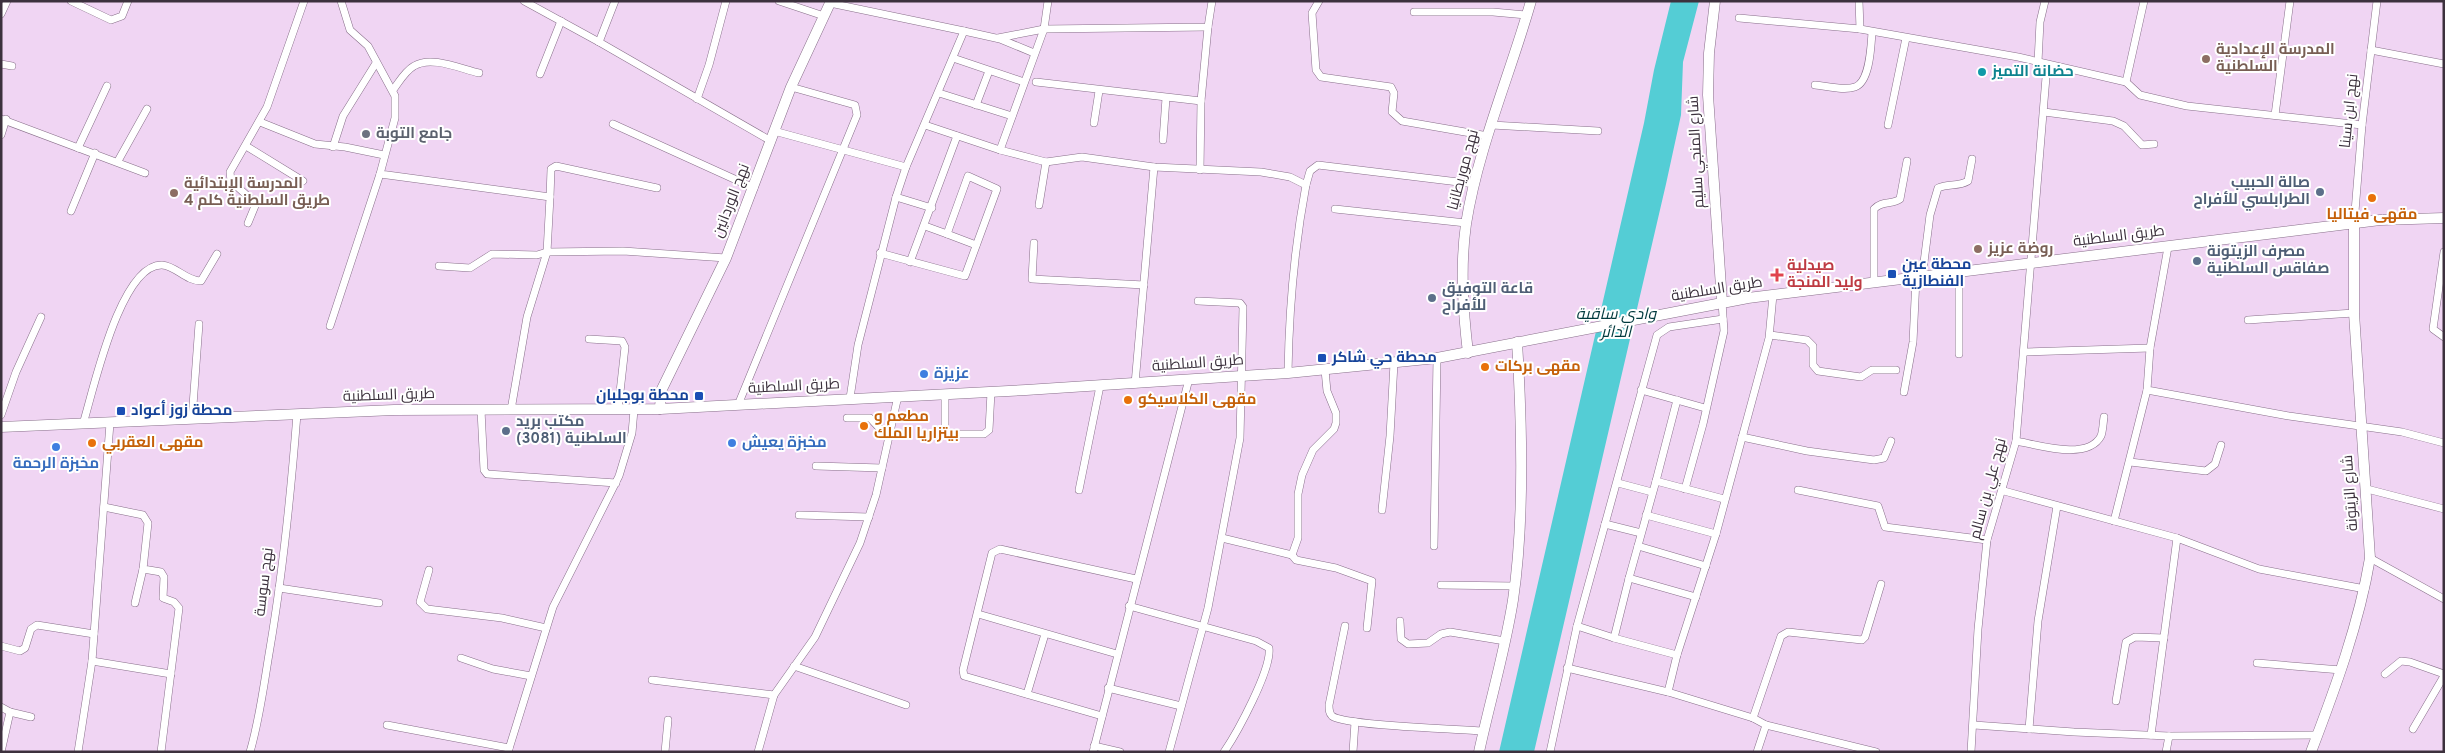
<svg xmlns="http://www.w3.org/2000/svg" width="2445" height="753" font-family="Overpass,Cairo,sans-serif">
	<rect width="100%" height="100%" fill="#f0d5f3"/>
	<!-- water -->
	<polygon fill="#54cdd5" points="1671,1 1699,1 1683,62 1681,115 1666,184 1534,752 1499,752 1644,123 1654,70"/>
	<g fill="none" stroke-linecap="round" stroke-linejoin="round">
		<defs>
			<g id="street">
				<polyline points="71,1 111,20 122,16 128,1"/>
				<polyline points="341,1 350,30 368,46 395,96 395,118 380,174 550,197 547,252 623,251 726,258"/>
				<polyline points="524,1 599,42 771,141"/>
				<polyline points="779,1 824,16"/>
				<path d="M1048 1 1044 29 1000 150 1046 162 1082 157 1154 167 1261 172 1290 177 1306 185C1294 249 1289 309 1288 373"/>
				<polyline points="1319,1 1312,13 1316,70 1321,77 1391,87 1394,93 1392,112 1402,121 1488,136"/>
				<polyline points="1859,1 1860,29"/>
				<polyline points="830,3 964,31"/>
				<polyline points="1414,12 1493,12 1527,15"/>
				<polyline points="1,14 7,1"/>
				<polyline points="1739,18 1860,29 2018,57 2126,82 2140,95 2187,106 2362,125"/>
				<polyline points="998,38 1044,29 1208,27 1212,1"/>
				<polyline points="599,42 615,1"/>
				<polyline points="2371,50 2444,64"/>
				<polyline points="953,58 1024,82"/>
				<polyline points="2038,62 2040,22 2045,1"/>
				<polyline points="1,64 12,66"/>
				<polyline points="540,74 561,21"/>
				<polyline points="1036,82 1201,101"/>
				<polyline points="2126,82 2144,1"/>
				<path d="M1815 85C1827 86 1844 91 1855 87 1870 82 1871 46 1872 32"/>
				<path d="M393 90C399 82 405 71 414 66 431 55 461 69 479 73"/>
				<polyline points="939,93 1012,116"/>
				<polyline points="697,99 709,65 726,1"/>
				<polyline points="976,105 989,71"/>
				<polyline points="2044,112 2113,121 2124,126 2142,145 2154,144"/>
				<polyline points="2275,115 2290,1"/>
				<polyline points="1,119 145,173"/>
				<polyline points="260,122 315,144 345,147 384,155"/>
				<polyline points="1094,123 1099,91"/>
				<polyline points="613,124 754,188"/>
				<polyline points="925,125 1000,150"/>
				<polyline points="1492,125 1598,131"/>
				<polyline points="1888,125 1906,38"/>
				<polyline points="774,131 906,167"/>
				<polyline points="1,135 6,119"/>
				<polyline points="1163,140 1166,98"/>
				<polyline points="246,146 303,181"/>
				<polyline points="333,147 343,116 376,63"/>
				<polyline points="78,148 107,86"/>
				<polyline points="118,161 147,109"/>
				<polyline points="1200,170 1201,101 1208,27"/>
				<polyline points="1306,185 1310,171 1318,165 1475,184"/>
				<polyline points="550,197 551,169 556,166 657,188"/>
				<polyline points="896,197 932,208"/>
				<polyline points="1039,205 1046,162"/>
				<polyline points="1335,209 1466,223"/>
				<polyline points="71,211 95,153"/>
				<polyline points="248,223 255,206 253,201 231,181 230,172 267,107 304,1"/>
				<polyline points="2354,224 2362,125 2377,1"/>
				<polyline points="947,234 976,245"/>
				<polyline points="1034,243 1032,279 1144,285"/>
				<polyline points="2168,247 2150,348 2147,390 2289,416 2402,432 2444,443"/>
				<polyline points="2444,252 2433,329 2444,337"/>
				<polyline points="880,253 965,276 997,189 968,176 947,234 925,226"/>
				<polyline points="910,262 957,136"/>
				<polyline points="439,266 470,268 492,254 537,255 547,252"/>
				<polyline points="1959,273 1959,354"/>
				<path d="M1922 278 1930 215 1938 188C1948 183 1958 187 1968 181L1972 159"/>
				<path d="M1874 283V209C1882 200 1892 205 1900 199L1907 161"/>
				<polyline points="2248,320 2354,313"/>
				<polyline points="330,326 380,174"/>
				<polyline points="1770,335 1807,340 1813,346 1813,365 1818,371 1861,377 1872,370 1896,370"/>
				<polyline points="589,339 622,341 625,347 618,410"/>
				<polyline points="2025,352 2150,348"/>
				<polyline points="1135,384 1154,167"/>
				<polyline points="1641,390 1705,408"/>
				<polyline points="1904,392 1913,342 1916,278"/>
				<polyline points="945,394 945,431 950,434 984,434 989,430 991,392"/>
				<polyline points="850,398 858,345 896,197 906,167 964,31 1000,39 1034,53"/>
				<polyline points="1677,400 1656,481 1724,499"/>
				<polyline points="738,405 857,115 855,105 791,87"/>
				<polyline points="481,410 484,470 487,474 616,483"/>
				<polyline points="511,410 527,317 547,252"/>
				<polyline points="1,415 16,372 41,317"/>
				<polyline points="847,418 870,418 882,431 891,431"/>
				<polyline points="192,419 199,324"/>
				<path d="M83 424C93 392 120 264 162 265 176 266 186 281 201 281L217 254"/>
				<polyline points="1742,437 1807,451 1874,460 1884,458 1891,441"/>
				<path d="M2016 441C2038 445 2088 461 2101 436 2103 431 2103 423 2104 417"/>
				<polyline points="2130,462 2206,471 2215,464 2221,445"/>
				<polyline points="816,466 882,468"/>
				<polyline points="1618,483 1652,492"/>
				<polyline points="1685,489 1703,424 1724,331 1722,302"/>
				<polyline points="2367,489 2444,509"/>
				<polyline points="1079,490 1100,386"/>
				<polyline points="1798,490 1878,506 1885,527 1987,540"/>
				<polyline points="2004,491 2177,538 2259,569 2365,589"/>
				<polyline points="104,507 143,515 148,523 143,569 161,572 164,577 163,598 174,602 179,608 161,752"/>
				<polyline points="1382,510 1390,436 1394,363"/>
				<polyline points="799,515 869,517"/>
				<polyline points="1646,515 1716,534"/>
				<polyline points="2114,521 2147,390"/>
				<polyline points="1605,524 1641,533"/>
				<polyline points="1222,538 1292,555 1298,538 1298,494 1302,475 1313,450 1334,429 1336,423 1336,413 1327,391 1325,370"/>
				<polyline points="1434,546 1437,358"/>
				<polyline points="1638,546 1706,566"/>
				<polyline points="1292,555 1296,560 1336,568 1372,581 1367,628"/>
				<polyline points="2370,558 2444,599"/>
				<polyline points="429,570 420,602 427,609 502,618 546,628"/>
				<polyline points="1629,578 1656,481"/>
				<polyline points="1441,585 1514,586"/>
				<polyline points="279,588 379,603"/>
				<polyline points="135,603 143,569"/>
				<path d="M1129 606 1256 641 1269 648C1272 669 1237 733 1224 752"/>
				<polyline points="978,614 1117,654"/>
				<polyline points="1400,621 1401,639 1408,644 1428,643 1441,634 1450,632 1505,641"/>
				<path d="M1345 626 1329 705C1329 710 1329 713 1332 716 1345 726 1460 729 1484 731"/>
				<polyline points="1577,626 1614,638"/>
				<polyline points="1,646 20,651 25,648 31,629 37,625 94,634"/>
				<polyline points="1677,655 1614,638 1629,578 1696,597"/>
				<polyline points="461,658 493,669 531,676"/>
				<polyline points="92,661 171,674"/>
				<polyline points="2257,663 2341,670"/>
				<polyline points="794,666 906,705"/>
				<polyline points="1567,668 1668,692"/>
				<polyline points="2385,674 2401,661 2410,662 2444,674"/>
				<polyline points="652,680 774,695"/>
				<polyline points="1108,688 1181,706"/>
				<polyline points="1027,694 1045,634"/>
				<polyline points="2116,701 2126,642 2135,637 2164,638"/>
				<polyline points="1,707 10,712 31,717"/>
				<polyline points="1102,716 964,676 963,670 992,553 1000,549 1136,579"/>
				<polyline points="1753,718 1781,636 1788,632 1862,640 1865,637 1881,584"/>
				<polyline points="387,725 509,748"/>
				<polyline points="1766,725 1876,752"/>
				<polyline points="1974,725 2074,732 2169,736 2318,735"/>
				<polyline points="2029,729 2038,621 2057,506"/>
				<polyline points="2413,729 2444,676"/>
				<polyline points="2151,735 2177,538"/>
				<polyline points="1094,746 1120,752"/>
				<polyline points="1,752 10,712"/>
				<polyline points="78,752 92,661 110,423"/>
				<path d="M250 752C260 718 264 683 270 648 283 571 291 492 297 414"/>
				<polyline points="508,752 553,607 619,476 632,433 634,410"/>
				<polyline points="665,752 668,720"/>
				<polyline points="758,752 774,695 815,637 860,543 876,495 898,396"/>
				<polyline points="1093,752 1189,379"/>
				<polyline points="1169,752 1208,608 1240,438 1243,307 1240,303 1198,301"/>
				<polyline points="1353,752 1355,722"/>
				<polyline points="1550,752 1577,626 1657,335 1669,327 1723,319"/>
				<polyline points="1757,752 1766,725 1753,718 1668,692 1677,655 1716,534 1769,338 1773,295"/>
				<polyline points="1971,752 1978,629 1987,540 2016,441 2047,65"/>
				<polyline points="2166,752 2169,736"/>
			</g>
			<g id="secondary">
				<polyline points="1715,1 1709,53 1708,95 1722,302"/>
				<path d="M1468 353C1463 310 1460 267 1466 224 1478 148 1510 75 1531 1"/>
				<polyline points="660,409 661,391 726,258 791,87 831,1"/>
				<polyline points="1,427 394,410 660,409 1026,390 1288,373 1437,358 1748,298 2380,220 2444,218"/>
				<path d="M1479 752C1490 701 1505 651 1513 600 1525 519 1522 423 1517 342"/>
				<path d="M2311 752C2335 689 2359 624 2370 558L2354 313V224"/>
			</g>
		</defs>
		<!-- street casing -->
		<use href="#street" stroke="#886f8a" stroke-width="8"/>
		<!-- secondary casing -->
		<use href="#secondary" stroke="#886f8a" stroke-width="11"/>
		<!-- street -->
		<use href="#street" stroke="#fff" stroke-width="7"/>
		<!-- secondary -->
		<use href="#secondary" stroke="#fff" stroke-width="10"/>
	</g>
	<!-- markers -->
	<g fill="#8d6e63" stroke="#fff" stroke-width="2">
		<circle cx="2206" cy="59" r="5"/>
		<circle cx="174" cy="193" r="5"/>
		<circle cx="1978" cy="249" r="5"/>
	</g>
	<circle fill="#0f9aa8" stroke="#fff" stroke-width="2" cx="1982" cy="72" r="5"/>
	<circle fill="#6b7280" stroke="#fff" stroke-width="2" cx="366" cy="134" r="5"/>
	<g fill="#5c6f8a" stroke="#fff" stroke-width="2">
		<circle cx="2320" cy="192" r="5"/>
		<circle cx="2197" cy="261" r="5"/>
		<circle cx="1432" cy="298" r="5"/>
		<circle cx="506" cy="431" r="5"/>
	</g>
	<g fill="#e8710a" stroke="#fff" stroke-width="2">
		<circle cx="2372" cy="198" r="5"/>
		<circle cx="1485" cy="367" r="5"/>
		<circle cx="1128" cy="400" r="5"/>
		<circle cx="864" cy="426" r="5"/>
		<circle cx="92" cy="443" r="5"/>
	</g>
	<g fill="#1a4fb4" stroke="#fff" stroke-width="2">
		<rect x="1887" y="269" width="10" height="10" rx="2.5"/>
		<rect x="1317" y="353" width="10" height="10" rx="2.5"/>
		<rect x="694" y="391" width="10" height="10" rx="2.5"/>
		<rect x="116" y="406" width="10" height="10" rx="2.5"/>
	</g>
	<path fill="#e0444e" stroke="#fff" stroke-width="2" d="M1774.5 267.5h5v5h5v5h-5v5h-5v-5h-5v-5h5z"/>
	<g fill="#3f7fe0" stroke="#fff" stroke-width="2">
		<circle cx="924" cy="374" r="5"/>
		<circle cx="732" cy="443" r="5"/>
		<circle cx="56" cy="447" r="5"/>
	</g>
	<g text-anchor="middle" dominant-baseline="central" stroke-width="4" stroke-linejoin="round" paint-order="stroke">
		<!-- education labels -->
		<g font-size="15" font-weight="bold" fill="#785e54" stroke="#fff" text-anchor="start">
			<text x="2216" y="50">المدرسة الإعدادية<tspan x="2216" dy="17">السلطنية</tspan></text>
			<text x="184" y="184">المدرسة الإبتدائية<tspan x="184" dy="17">طريق السلطنية كلم 4</tspan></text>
			<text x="1988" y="249">روضة عزيز</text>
		</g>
		<!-- culture labels -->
		<g font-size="15" font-weight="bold" fill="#0d838f" stroke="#fff" text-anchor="start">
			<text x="1992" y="72">حضانة التميز</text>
		</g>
		<!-- street labels -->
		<g font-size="15" fill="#3c313d" stroke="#fff">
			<text transform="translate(2350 111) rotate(-84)">نهج ابن سينا</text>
			<text transform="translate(1697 152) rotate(-93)">شارع المنجي سليم</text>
			<text transform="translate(1464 170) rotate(-75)">نهج موريطانيا</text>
			<text transform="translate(732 201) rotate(-69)">نهج الوردانين</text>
			<text transform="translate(2119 237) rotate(-7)">طريق السلطنية</text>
			<text transform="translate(1717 290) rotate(-9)">طريق السلطنية</text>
			<text transform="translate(1198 364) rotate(-4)">طريق السلطنية</text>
			<text transform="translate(794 387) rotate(-3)">طريق السلطنية</text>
			<text transform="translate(389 396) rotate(-2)">طريق السلطنية</text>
			<text transform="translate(1989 489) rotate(-75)">نهج علي بن سالم</text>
			<text transform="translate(2351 493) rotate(-94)">شارع الزيتونة</text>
			<text transform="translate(265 582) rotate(-83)">نهج سوسة</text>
		</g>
		<!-- worship labels -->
		<g font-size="15" font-weight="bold" fill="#5b616d" stroke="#fff" text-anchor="start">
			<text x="376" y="134">جامع التوبة</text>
		</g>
		<!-- service labels -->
		<g font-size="15" font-weight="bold" fill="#4e5e75" stroke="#fff" text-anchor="start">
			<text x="2310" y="183" text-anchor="end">صالة الحبيب<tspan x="2310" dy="17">الطرابلسي للأفراح</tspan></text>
			<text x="2207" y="252">مصرف الزيتونة<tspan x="2207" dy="17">صفاقس السلطنية</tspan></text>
			<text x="1442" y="289">قاعة التوفيق<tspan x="1442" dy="17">للأفراح</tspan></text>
			<text x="516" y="422">مكتب بريد<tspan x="516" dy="17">السلطنية (3081)</tspan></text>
		</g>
		<!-- food labels -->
		<g font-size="15" font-weight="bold" fill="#c56008" stroke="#fff" text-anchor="start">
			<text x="2372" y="215" text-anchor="middle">مقهى فيتاليا</text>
			<text x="1495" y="367">مقهى بركات</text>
			<text x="1138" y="400">مقهى الكلاسيكو</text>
			<text x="874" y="417">مطعم و<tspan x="874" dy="17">بيتزاريا الملك</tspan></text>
			<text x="102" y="443">مقهى العقربي</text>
		</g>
		<!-- transit labels -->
		<g font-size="15" font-weight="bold" fill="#164399" stroke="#fff" text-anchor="start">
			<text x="1902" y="265">محطة عين<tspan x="1902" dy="17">الفنطازية</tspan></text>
			<text x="1332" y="358">محطة حي شاكر</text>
			<text x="689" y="396" text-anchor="end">محطة بوجلبان</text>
			<text x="131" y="411">محطة زوز أعواد</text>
		</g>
		<!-- health labels -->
		<g font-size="15" font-weight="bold" fill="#be3a42" stroke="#fff" text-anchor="start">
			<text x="1787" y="266">صيدلية<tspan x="1787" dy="17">وليد المنجة</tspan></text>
		</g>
		<!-- shop labels -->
		<g font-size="15" font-weight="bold" fill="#366cbe" stroke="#fff" text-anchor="start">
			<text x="934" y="374">عزيزة</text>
			<text x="742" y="443">مخبزة يعيش</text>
			<text x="56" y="464" text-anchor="middle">مخبزة الرحمة</text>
		</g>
		<!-- water labels -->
		<g font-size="16" font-style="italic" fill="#003a3e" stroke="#fff">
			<text x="1616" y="315">وادي ساقية<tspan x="1616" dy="18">الدائر</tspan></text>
		</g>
	</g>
	<!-- border -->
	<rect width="2445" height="753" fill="none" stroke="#3c313d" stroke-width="5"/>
</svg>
